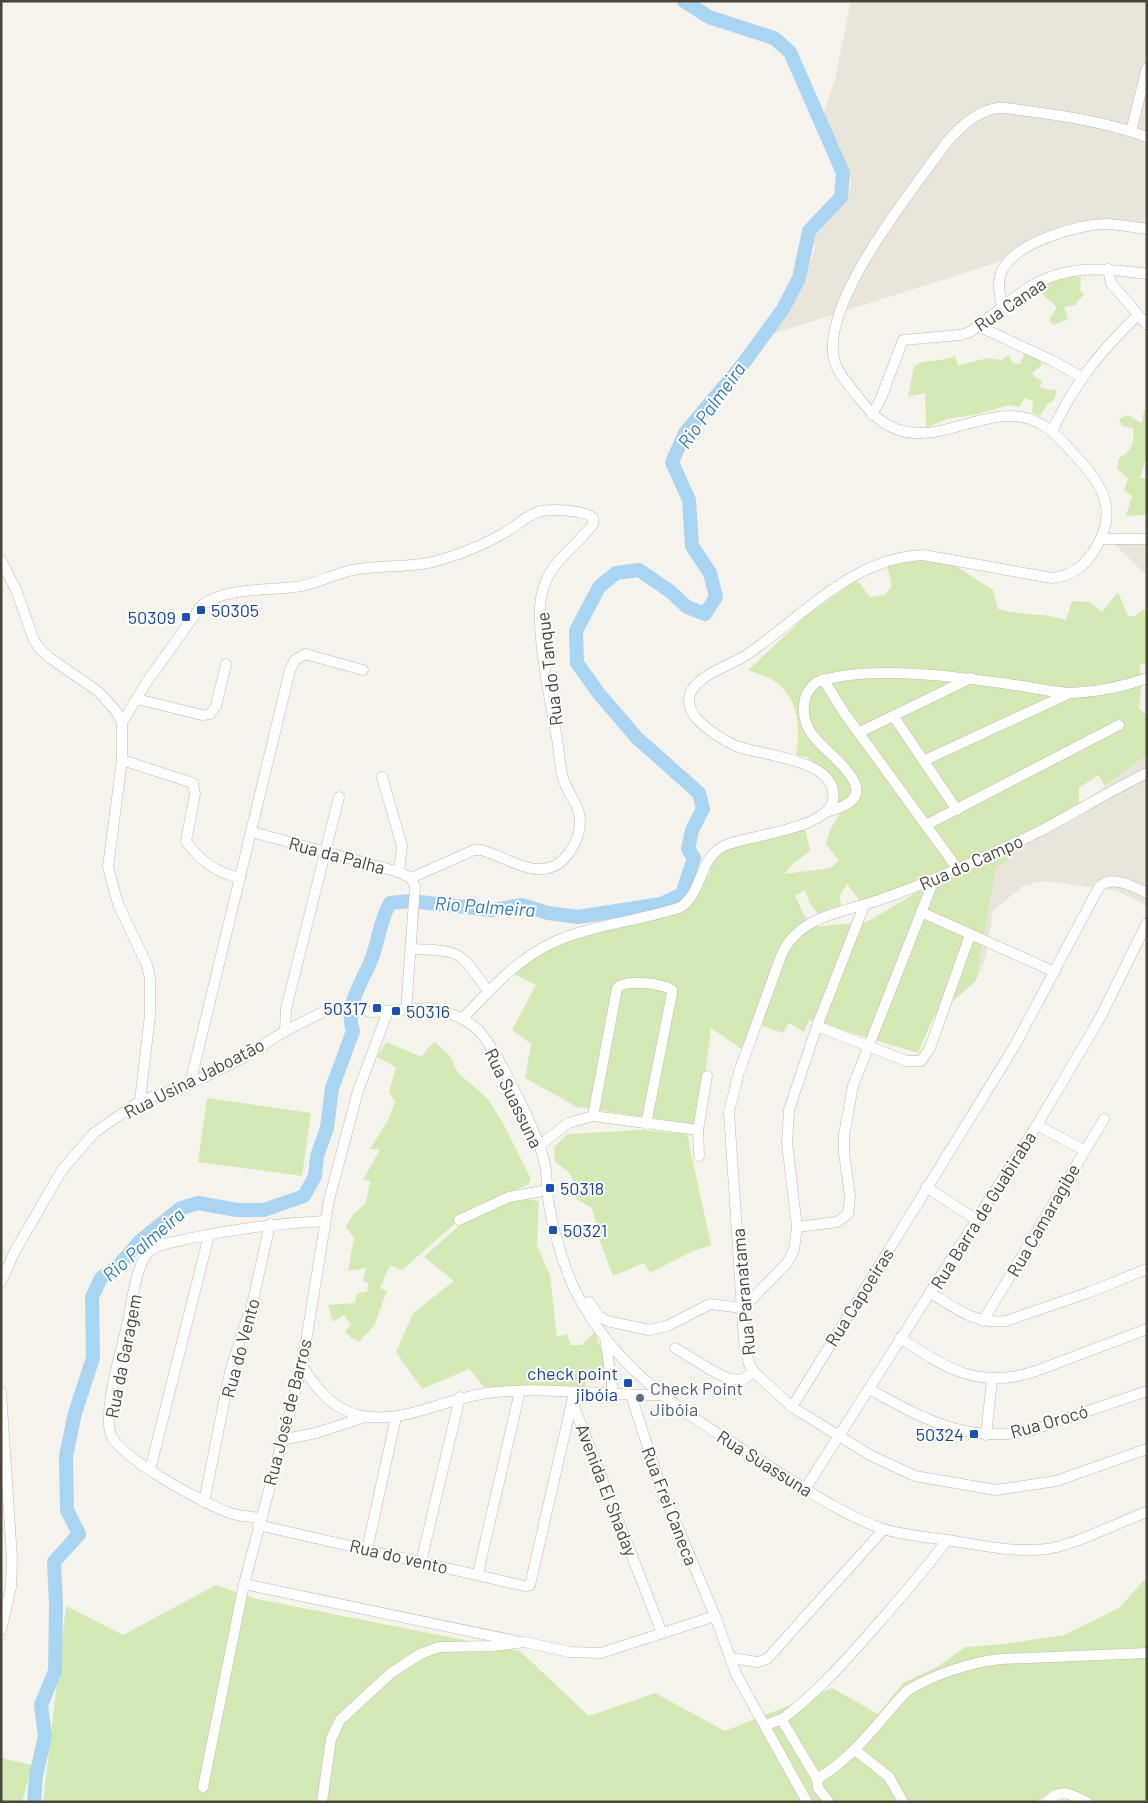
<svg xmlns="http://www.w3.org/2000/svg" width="1148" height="1803" font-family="Barlow,sans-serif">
	<rect width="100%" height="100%" fill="#f6f3ec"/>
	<!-- residential -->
	<g fill="#eae5da">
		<polygon points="851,1 1147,1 1147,231 1117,223 1080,230 1021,255 772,334 798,296 815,249 813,234 846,200 851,185 850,172 818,129 835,79"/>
		<polygon points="1147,535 1147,576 1108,538"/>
		<polygon points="1147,755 1147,906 1115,890 1042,881 1023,886 993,911 986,956 976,981 996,868"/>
	</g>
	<!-- green -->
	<g fill="#d3eab5" fill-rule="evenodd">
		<polygon points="1071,274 1081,278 1080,290 1084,294 1075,305 1064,307 1068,319 1054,325 1049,320 1057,307 1036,288"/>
		<path d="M1025 351 1037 356 1042 365 1032 373 1035 377 1042 381 1040 387 1049 390 1057 389 1054 400 1048 404 1040 416 1032 412 1033 401 1025 398 1019 407 1009 405 974 415 946 419 926 428 925 393 908 397 914 366C928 358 938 363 955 356L958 366 987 358 1001 360 1009 355 1013 363 1020 364Z"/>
		<path d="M1147 409V455L1140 478 1147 479V515L1126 516 1132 496 1124 491 1128 478 1117 469 1119 458C1132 451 1135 443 1133 428L1122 426 1119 419 1127 415 1142 423 1144 410Z"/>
		<path d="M943 558 993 590 998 609C1021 616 1043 612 1066 620L1072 601 1090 602 1102 612 1118 592 1128 616H1135L1147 607V663L1139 665 1142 680 1139 709 1147 715V755L1105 786 1098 775 1079 788V805L996 868 976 981 933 1018 918 1053 809 1020 804 1032 789 1023 783 1033 757 1024 746 1052 711 1028 699 1125 577 1107 525 1078 531 1044 512 1030 536 985 509 972 550 944 689 901 709 874 717 850 805 828 810 851 794 863 784 874 830 868 839 861 826 844 830 830 840 813 836 782 807 757 796 755C800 730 800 701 777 683 770 677 757 674 748 670L807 615 857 580 870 597 885 595 892 586 886 561ZM949 873 867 922 801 928 807 921 795 896 805 890 809 902 821 918 841 911 840 895 847 884 864 906Z"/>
		<polygon points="386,1042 422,1057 427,1049 435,1042 450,1056 458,1073 487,1098 503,1123 531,1179 528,1185 475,1206 402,1270 390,1265 380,1288 387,1291 374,1326 359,1342 351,1338 345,1331 351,1325 344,1315 333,1322 328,1305 355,1303 357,1293 367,1292 368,1283 363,1281 366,1268 348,1271 354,1238 346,1227 353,1214 366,1203 370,1181 363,1180 380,1149 370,1149 388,1120 395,1102 389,1092 396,1067 377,1057"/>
		<polygon points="207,1098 311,1113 302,1176 198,1162"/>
		<path d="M641 1130 687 1134 711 1245 693 1251 650 1273 644 1263 613 1276 601 1244 592 1208 576 1199C574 1177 573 1174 555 1162L554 1147 568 1134Z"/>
		<polygon points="518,1198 539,1201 537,1245 550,1276 557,1337 567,1334 571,1345 581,1345 595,1332 604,1358 605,1374 588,1373 585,1386 484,1387 469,1369 422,1389 396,1352 413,1313 454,1281 424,1257 462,1223"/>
		<polygon points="1147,1577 1147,1802 1092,1802 1080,1794 1052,1790 1041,1799 1031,1802 43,1802 66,1606 123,1635 216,1585 257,1599 520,1651 589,1716 655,1693 725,1731 832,1688 878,1714 903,1683 937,1667 965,1647 1004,1644 1064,1635 1119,1608"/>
		<polygon points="1,1758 32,1765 22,1802 1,1802"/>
	</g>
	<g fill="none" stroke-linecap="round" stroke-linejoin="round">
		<!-- river -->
		<path stroke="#a9d5f2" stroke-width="14" d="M34 1802 36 1776 45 1736 41 1705 55 1671 56 1604 54 1562 79 1534 67 1510 66 1456 75 1413 93 1358 92 1297 101 1278 119 1265 140 1241 181 1208 198 1203 237 1210H264L304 1196 315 1176 317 1156 327 1128 332 1088 353 1031C344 1005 363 981 372 958 379 939 380 920 390 903L411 901 492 910 522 905 548 913 578 917 661 904 682 894 694 858 688 849 692 830 703 809 699 793 637 738 600 695 577 663 576 631 599 587 616 573 639 570 671 592 687 607 705 614 716 597 710 573 692 546 689 500 672 462 685 433 743 364 783 309 799 278 809 231 841 197 843 173 790 52 774 38 709 17 684 1"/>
		<defs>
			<g id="minor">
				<polyline points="1131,131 1147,68"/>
				<polyline points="1108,269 1111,283 1147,325"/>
				<path d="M1002 307C1000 295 997 284 1001 273 1012 243 1080 223 1109 224 1121 225 1134 227 1147 229"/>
				<polyline points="978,326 1051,360 1082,377"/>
				<path d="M872 415 881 398 903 340 960 335 970 332C990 318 1008 301 1028 288 1066 264 1105 268 1147 274"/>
				<path d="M1052 431C1076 381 1099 353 1138 315"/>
				<polyline points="1102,539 1147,539"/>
				<polyline points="1,560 17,592 33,638 39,648 50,658 99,692 116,711 122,723 122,760 108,867 118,904 147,965 150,978 150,1015 140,1101"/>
				<polyline points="823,679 845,714 957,868"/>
				<polyline points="137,699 202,715 210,714 216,706 226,664"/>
				<polyline points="894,717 957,810"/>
				<path d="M122 723 146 683 202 605C228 587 265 591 295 587 315 585 333 574 353 570 383 564 413 569 443 559 464 553 487 543 506 532 516 526 526 516 538 512 550 508 584 510 593 518V524C575 549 550 560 542 593 534 626 550 698 556 733 559 747 559 763 563 778 567 794 581 805 580 823 579 843 564 868 542 869 522 870 500 855 481 850H474L411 878"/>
				<polyline points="860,732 971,678"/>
				<path d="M122 760 193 783 195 794 186 841C199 860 217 873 240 878"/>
				<polyline points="923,761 1070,693"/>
				<path d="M1147 773C1110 791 1076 812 1040 831 989 856 936 880 882 899 845 912 798 915 781 956L739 1072 729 1112 744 1340 749 1364 754 1372 792 1407 870 1455 915 1476 996 1490 1056 1481 1147 1449"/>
				<polyline points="382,777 402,846 399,872"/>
				<path d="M829 811C893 794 827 757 811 733 805 724 803 714 804 704 805 694 810 687 817 682 868 664 961 677 1015 685 1033 687 1053 693 1072 693 1097 692 1123 687 1147 678"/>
				<polyline points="926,825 1119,725"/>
				<polyline points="252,832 399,872 411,878 415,887 406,1010"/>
				<polyline points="921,912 1055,972"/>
				<path d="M411 949C463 951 458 950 489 992"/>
				<path d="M462 1019C490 990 516 960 552 943 589 925 641 921 681 907 704 891 698 857 726 845 749 835 828 829 833 800 840 759 762 756 736 746 723 740 706 729 696 718 690 710 686 700 692 690 702 673 732 665 748 654 803 616 852 558 923 555L1052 578C1070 576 1081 569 1092 554 1121 512 1103 484 1072 452 1062 441 1054 431 1041 424 1002 401 957 435 916 433 889 432 874 417 858 397 850 386 837 373 834 359 821 301 914 188 947 142 959 128 977 111 997 108 1006 107 1018 110 1027 111 1068 116 1109 123 1147 137"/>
				<polyline points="817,1026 906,1061 921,1061 930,1048 970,935"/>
				<polyline points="285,1031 286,1009 339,797"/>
				<polyline points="190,1084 290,670 295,660 305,654 363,670"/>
				<path d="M593 1116 617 988C626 979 661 983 672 990V993L646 1124"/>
				<polyline points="1037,1125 1084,1150"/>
				<polyline points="539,1146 568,1123 593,1116 698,1130"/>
				<polyline points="699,1156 698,1130 707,1076"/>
				<polyline points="926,1187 977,1220"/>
				<polyline points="459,1220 509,1197 548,1190"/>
				<polyline points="797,1227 837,1222 848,1214 850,1196 844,1153 844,1135 853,1086 934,880"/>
				<path d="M1 1282 15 1251 62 1170 94 1133 140 1101 190 1084 241 1059 285 1031 325 1011 337 1009 374 1012 428 1008C446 1010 465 1018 478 1030 497 1049 537 1134 544 1160 548 1175 546 1191 549 1205 553 1230 565 1270 576 1292 620 1379 694 1418 772 1468 807 1490 843 1515 883 1529 903 1535 926 1537 947 1540 980 1545 1014 1553 1047 1549 1075 1545 1119 1522 1147 1512"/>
				<path d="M931 1293C955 1308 976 1325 1006 1321L1090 1292 1147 1269"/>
				<polyline points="589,1302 599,1316 607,1321 649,1330 667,1326 710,1304 743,1308 787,1263 794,1250 797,1227 787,1143 789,1110 817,1026 864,906"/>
				<polyline points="983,1321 1104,1119"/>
				<polyline points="605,1337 613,1392"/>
				<path d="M900 1338C947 1369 979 1390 1036 1371L1147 1329"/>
				<polyline points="675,1348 711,1370 729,1379 742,1380 754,1372"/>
				<path d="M302 1366C316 1388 331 1408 358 1415 402 1426 445 1398 488 1393 544 1386 603 1395 659 1395"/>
				<path d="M869 1389C923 1418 965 1444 1029 1431L1147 1391"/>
				<polyline points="1,1392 12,1558 11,1587 1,1630"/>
				<polyline points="631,1395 660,1485 715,1616 736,1674 807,1802"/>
				<polyline points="573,1404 662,1633"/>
				<path d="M792 1407 1014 1047 1098 889C1109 873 1132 886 1147 893"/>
				<polyline points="986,1435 992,1380"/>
				<polyline points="281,1440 316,1433 365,1417"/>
				<polyline points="150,1470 209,1235"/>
				<polyline points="805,1489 1037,1125 1100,1018 1147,923"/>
				<polyline points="204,1502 230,1372 253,1300 270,1224"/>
				<path d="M260 1518C250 1517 239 1516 230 1513 205 1504 116 1457 110 1432 104 1407 122 1348 128 1321 132 1303 136 1261 151 1250 160 1243 176 1242 187 1239 233 1229 278 1223 325 1221"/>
				<polyline points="258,1525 525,1586 530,1585 574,1393"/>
				<polyline points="367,1550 396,1417"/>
				<polyline points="421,1562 460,1397"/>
				<polyline points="478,1573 520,1391"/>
				<polyline points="244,1584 516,1641"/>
				<polyline points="731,1658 758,1662 767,1659 884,1529"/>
				<path d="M781 1720C817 1693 847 1659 876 1626 901 1597 925 1570 947 1540"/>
				<polyline points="766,1725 779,1720 783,1722 817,1779 818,1788 829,1802"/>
				<polyline points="855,1750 889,1777 903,1802"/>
				<path d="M817 1779C855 1757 877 1722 907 1691 932 1675 971 1662 1001 1659L1147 1653"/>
				<polyline points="203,1787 244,1584 302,1366 329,1200 358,1091 388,1011"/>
				<polyline points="322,1802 331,1739 340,1720 391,1673 420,1654 439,1647 494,1646 524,1642 570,1652 601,1653 715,1616"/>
				<path d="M1047 1802C1061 1787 1070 1794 1087 1802"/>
			</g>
		</defs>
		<!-- minor casing -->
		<use href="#minor" stroke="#c2bbae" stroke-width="11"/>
		<!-- minor -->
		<use href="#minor" stroke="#fff" stroke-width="10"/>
	</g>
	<!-- markers -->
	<g fill="#1a4fb4" stroke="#fff" stroke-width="2">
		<rect x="196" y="605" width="10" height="10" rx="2.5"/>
		<rect x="181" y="612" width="10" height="10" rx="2.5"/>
		<rect x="372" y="1003" width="10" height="10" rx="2.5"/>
		<rect x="391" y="1006" width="10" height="10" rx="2.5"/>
		<rect x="545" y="1183" width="10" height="10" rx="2.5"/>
		<rect x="548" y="1225" width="10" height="10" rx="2.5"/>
		<rect x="623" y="1378" width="10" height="10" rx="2.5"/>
		<rect x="969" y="1429" width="10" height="10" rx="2.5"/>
	</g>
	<circle fill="#5c6f8a" stroke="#fff" stroke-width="2" cx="640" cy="1398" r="5"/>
	<g text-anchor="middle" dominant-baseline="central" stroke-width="4" stroke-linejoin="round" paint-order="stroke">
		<!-- street labels -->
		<g font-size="18" fill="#4b4439" stroke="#fff">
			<text transform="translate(1010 304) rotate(-34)">Rua Canaa</text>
			<text transform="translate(549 669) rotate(-97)">Rua do Tanque</text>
			<text transform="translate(337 855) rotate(15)">Rua da Palha</text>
			<text transform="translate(971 862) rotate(-24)">Rua do Campo</text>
			<text transform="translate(194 1078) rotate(-27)">Rua Usina Jaboatão</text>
			<text transform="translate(514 1098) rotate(64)">Rua Suassuna</text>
			<text transform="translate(983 1210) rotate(-58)">Rua Barra de Guabiraba</text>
			<text transform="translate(1043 1220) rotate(-60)">Rua Camaragibe</text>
			<text transform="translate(743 1292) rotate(-95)">Rua Paranatama</text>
			<text transform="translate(859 1297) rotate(-58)">Rua Capoeiras</text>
			<text transform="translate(240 1348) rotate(-75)">Rua do Vento</text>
			<text transform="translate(123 1356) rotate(-79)">Rua da Garagem</text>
			<text transform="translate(287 1412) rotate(-76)">Rua José de Barros</text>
			<text transform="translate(1049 1421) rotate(-16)">Rua Orocó</text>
			<text transform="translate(765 1463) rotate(32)">Rua Suassuna</text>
			<text transform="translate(607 1490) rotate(69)">Avenida El Shaday</text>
			<text transform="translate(670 1506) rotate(69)">Rua Frei Caneca</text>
			<text transform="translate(399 1556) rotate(13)">Rua do vento</text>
		</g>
		<!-- transit labels -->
		<g font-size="18" fill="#164399" stroke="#fff" text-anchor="start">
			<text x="211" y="610">50305</text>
			<text x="176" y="617" text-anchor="end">50309</text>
			<text x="367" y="1008" text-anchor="end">50317</text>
			<text x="406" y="1011">50316</text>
			<text x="560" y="1188">50318</text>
			<text x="563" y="1230">50321</text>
			<text x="618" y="1373" text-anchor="end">check point<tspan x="618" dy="21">jibóia</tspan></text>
			<text x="964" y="1434" text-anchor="end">50324</text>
		</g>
		<!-- service labels -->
		<g font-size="18" fill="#4e5e75" stroke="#fff" text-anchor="start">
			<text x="650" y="1388">Check Point<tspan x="650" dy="21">Jibóia</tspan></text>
		</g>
		<!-- water labels -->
		<g font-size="19" font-style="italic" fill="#2e7bb2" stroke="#fff">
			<text transform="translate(711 405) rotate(-54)">Rio Palmeira</text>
			<text transform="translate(485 906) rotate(4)">Rio Palmeira</text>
			<text transform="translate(143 1244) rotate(-41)">Rio Palmeira</text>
		</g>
	</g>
	<!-- border -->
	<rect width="1148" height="1803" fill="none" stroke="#4b4439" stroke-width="5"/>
</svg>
